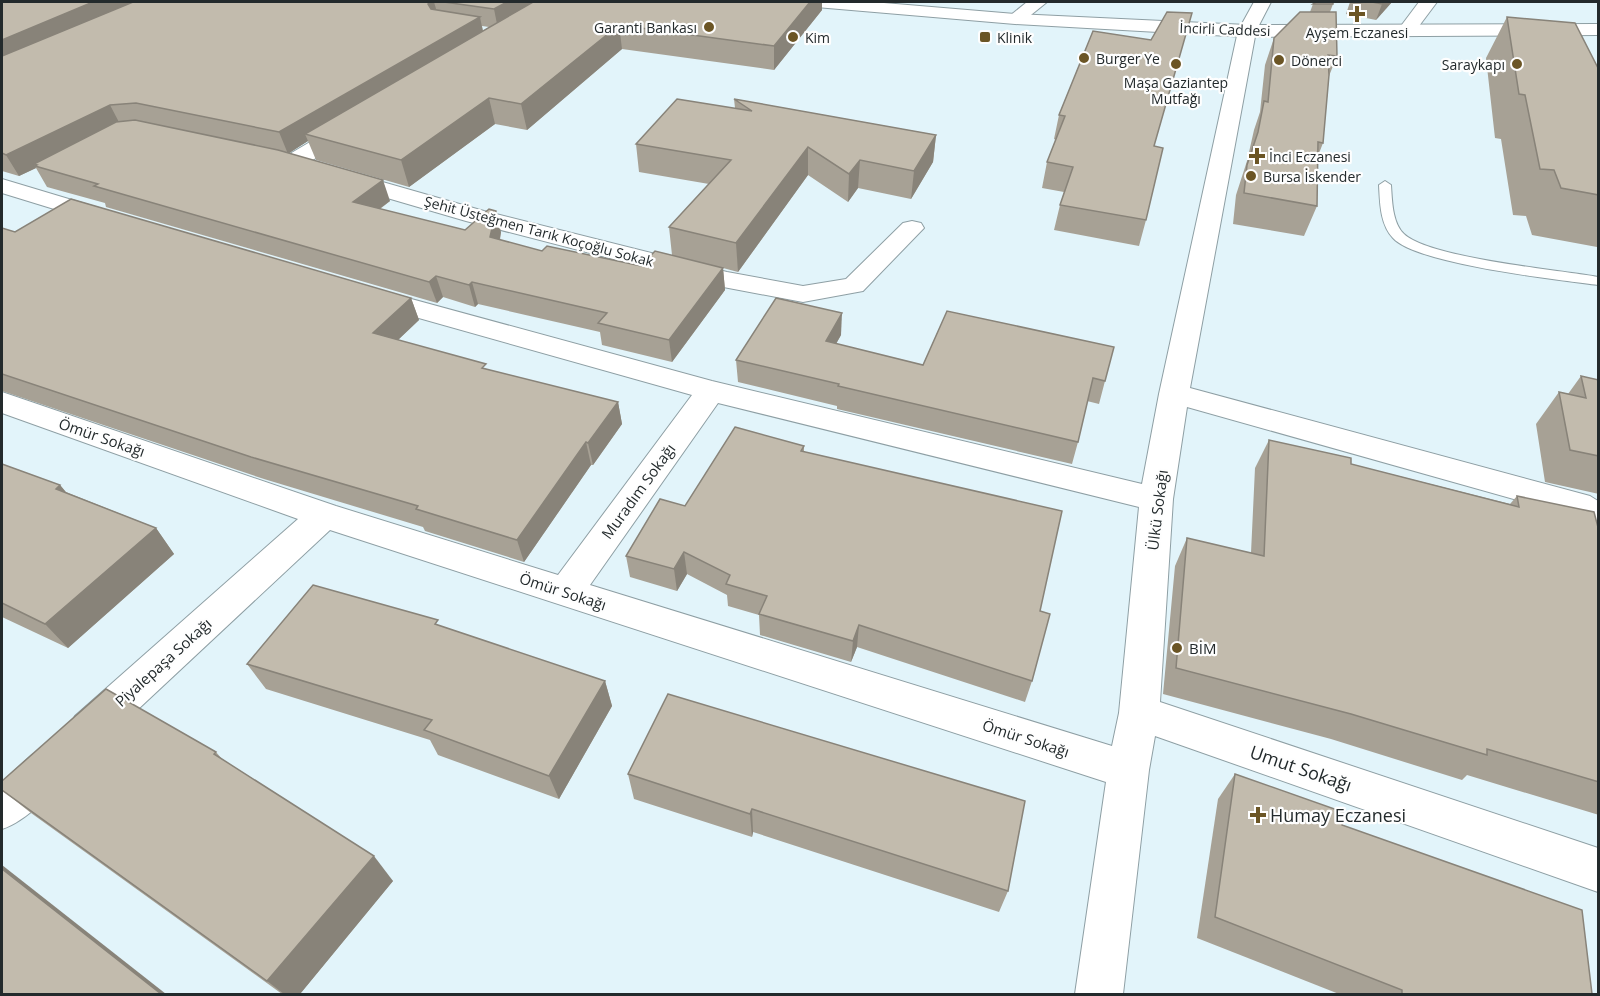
<svg xmlns="http://www.w3.org/2000/svg" width="1600" height="996" font-family="'Open Sans',sans-serif">
	<rect width="100%" height="100%" fill="#e2f4fa"/>
	<g fill="none" stroke-linecap="round" stroke-linejoin="round">
		<defs>
			<path id="lane" d="M1385 181 1391 185C1392 199 1392 223 1404 234 1429 258 1559 270 1598 277V285C1559 280 1416 264 1393 238 1380 224 1380 203 1379 185Z"/>
			<g id="street">
				<polygon points="1027,2 1047,2 1021,23 1009,23 1006,19"/>
				<path d="M1254 2H1271L1256 31 1190 388 1590 496 1598 501V529L1586 526 1567 514 1187 407 1173 499 1160 702 1598 848V892L1155 736 1149 770 1123 994H1075L1106 782 330 530 103 742 89 747 75 742 69 729 75 716 298 519 2 413V392L336 506 558 575 692 395 362 302 358 296 362 290 371 288 712 381 1142 484 1159 394 1238 31ZM718 403 1139 507 1119 713 1112 746 590 585Z"/>
				<polygon points="1419,2 1437,2 1413,34 1401,34 1398,30"/>
				<polygon points="350,122 358,123 361,128 358,133 299,168 291,170 283,168 280,163 283,158 342,123"/>
				<polygon points="344,171 484,211 727,272 803,286 846,279 903,223 912,221 921,223 924,228 863,291 803,302 718,286 466,221 336,183 333,178 336,173"/>
				<polygon points="2,179 112,212 115,217 112,222 103,224 2,193"/>
				<path d="M47 749 62 755 68 768C58 790 25 822 2 829V782L32 755Z"/>
			</g>
			<polygon id="secondary" points="807,2 872,2 1015,14 1247,25 1598,24 1598,35 1247,37 1015,24 816,7 810,6"/>
		</defs>
		<!-- lane casing -->
		<use href="#lane" stroke="#8e9fa4" stroke-width="2"/>
		<!-- street casing -->
		<use href="#street" stroke="#8e9fa4" stroke-width="2"/>
		<!-- secondary casing -->
		<use href="#secondary" stroke="#8e9fa4" stroke-width="2"/>
		<!-- lane -->
		<use href="#lane" fill="#fff" fill-rule="evenodd"/>
		<!-- street -->
		<use href="#street" fill="#fff" fill-rule="evenodd"/>
		<!-- secondary -->
		<use href="#secondary" fill="#fff" fill-rule="evenodd"/>
	</g>
	<!-- wall -->
	<g fill="#a7a195" fill-rule="evenodd">
		<path d="M2 2H822V10L774 70 622 49 527 130 495 124 409 187 316 160 308 141 288 153 390 201 380 209 465 230 501 232 500 240 542 251 641 266 672 255 669 227 709 184 639 172 636 144 735 108 734 99 936 135 933 162 911 199 858 188 848 202 808 175 738 272 723 268 725 290 672 362 602 345 600 332 478 304 475 307 443 297 437 303 106 207 105 203 47 187 36 168 19 176 2 171ZM482 26 489 27 483 31Z"/>
		<polygon points="1350,2 1392,2 1376,20 1346,14"/>
		<polygon points="1313,4 1333,4 1330,12 1337,56 1329,76 1323,143 1318,156 1317,206 1304,236 1233,224 1236,195 1247,161 1254,130 1260,112 1265,65 1274,38 1310,12"/>
		<polygon points="1507,17 1597,66 1599,63 1599,245 1597,247 1532,235 1526,216 1513,215 1501,139 1495,138 1486,58"/>
		<polygon points="1093,31 1154,146 1146,220 1139,246 1054,230 1060,205 1064,192 1042,188 1047,162 1056,140 1054,139 1059,115"/>
		<polygon points="2,228 15,232 411,298 419,320 398,340 488,370 618,402 622,424 593,465 591,465 524,562 425,531 423,527 264,479 2,391"/>
		<polygon points="947,311 1105,381 1099,404 1087,401 1078,442 1072,464 837,409 837,406 738,382 736,360 841,335 836,344 923,365"/>
		<polygon points="1581,376 1599,380 1599,494 1545,482 1536,424 1559,392 1568,394"/>
		<polygon points="1269,440 1351,464 1510,504 1517,496 1599,531 1599,815 1467,775 1462,780 1331,739 1163,694 1175,566 1187,538 1251,553 1255,468"/>
		<polygon points="804,446 804,452 1040,611 1032,681 1025,702 857,647 851,662 760,635 759,615 728,606 727,595 687,574 677,591 630,577 626,556 685,506"/>
		<polygon points="2,464 60,485 66,492 156,528 174,554 68,648 2,617"/>
		<polygon points="441,626 605,681 612,706 559,799 438,755 430,740 266,689 247,664"/>
		<polygon points="668,694 1008,891 999,912 753,832 752,837 634,799 628,774"/>
		<polygon points="216,752 222,759 393,881 300,994 282,994 31,813 2,790"/>
		<polygon points="1235,774 1342,825 1592,994 1339,994 1197,938 1218,799"/>
	</g>
	<!-- shaded-wall -->
	<g fill="#888379">
		<polygon points="93,2 147,2 2,65 2,40"/>
		<polygon points="432,2 434,2 439,19 433,23 428,4"/>
		<polygon points="507,2 543,2 498,29 494,9"/>
		<polygon points="810,2 822,2 822,10 774,70 774,46"/>
		<polygon points="1384,2 1392,2 1376,20 1382,4"/>
		<polygon points="480,17 484,37 305,134 308,141 288,154 279,132"/>
		<polygon points="619,25 622,49 527,130 521,104"/>
		<polygon points="489,98 495,124 409,187 401,160"/>
		<polygon points="110,105 121,126 37,165 34,164 36,168 19,176 6,155"/>
		<polygon points="936,135 933,162 911,199 914,171"/>
		<polygon points="808,147 808,175 738,272 736,243"/>
		<polygon points="860,160 858,188 848,202 849,174"/>
		<polygon points="383,180 390,201 360,223 353,202"/>
		<polygon points="496,211 501,232 496,259 490,237"/>
		<polygon points="723,268 725,290 672,362 669,340"/>
		<polygon points="436,276 443,297 437,303 429,282"/>
		<polygon points="472,282 478,304 475,307 469,285"/>
		<polygon points="411,298 419,320 382,355 373,333"/>
		<polygon points="842,313 841,335 825,363 826,341"/>
		<polygon points="618,402 622,424 593,465 588,443"/>
		<polygon points="586,442 591,465 524,562 517,540"/>
		<polygon points="60,485 81,511 56,489"/>
		<polygon points="156,528 174,554 68,648 45,624"/>
		<polygon points="684,552 687,574 677,591 674,569"/>
		<polygon points="859,625 857,647 851,662 853,641"/>
		<polygon points="605,681 612,706 559,799 549,776"/>
		<polygon points="752,809 753,832 752,837 750,814"/>
		<polygon points="374,856 393,881 300,994 284,994 267,981"/>
		<polygon points="2,865 166,994 161,994 2,869"/>
	</g>
	<!-- building -->
	<g fill="#c2bbad" stroke="#888379" stroke-width="1.5">
		<polygon points="2,2 93,2 2,40"/>
		<polygon points="133,2 432,2 428,4 431,9 480,17 279,132 136,103 110,105 6,155 2,153 2,56"/>
		<polygon points="444,2 507,2 494,9"/>
		<polygon points="533,2 810,2 774,46 619,25 521,104 489,98 401,160 305,134"/>
		<polygon points="1316,2 1333,2 1333,4 1313,4"/>
		<polygon points="1372,2 1384,2 1382,4"/>
		<polygon points="1167,12 1192,13 1154,146 1163,148 1146,220 1060,205 1073,167 1047,162 1065,116 1059,115 1093,31 1151,40"/>
		<polygon points="1300,12 1336,12 1337,56 1328,55 1329,75 1323,143 1318,142 1317,206 1244,193 1247,165 1258,132 1264,101 1268,102 1274,38"/>
		<polygon points="1507,17 1575,23 1599,70 1599,195 1561,188 1554,170 1540,169 1525,95 1519,94"/>
		<polygon points="677,99 752,111 734,99 936,135 914,171 860,160 849,174 808,147 736,243 669,227 731,160 636,144"/>
		<polygon points="135,120 278,150 383,180 353,202 465,230 489,209 496,211 490,237 542,251 547,246 641,266 655,251 723,268 669,340 598,323 607,313 472,282 469,285 436,276 429,282 94,186 98,184 35,166 37,165 34,164 116,122"/>
		<polygon points="71,199 411,298 373,333 486,364 482,368 618,402 588,443 586,442 517,540 416,509 418,506 251,457 2,374 2,228 15,232"/>
		<polygon points="776,298 842,313 826,341 923,365 947,311 1114,347 1105,381 1093,378 1078,442 838,386 839,384 736,360"/>
		<polygon points="1581,376 1599,380 1599,456 1570,450 1559,392 1586,398"/>
		<polygon points="735,427 804,446 801,451 1062,511 1040,611 1050,614 1032,681 859,625 853,641 759,614 767,596 726,584 730,575 684,552 674,569 626,556 660,499 685,506"/>
		<polygon points="1269,440 1351,458 1351,464 1519,507 1517,496 1594,512 1599,531 1599,782 1487,749 1487,755 1351,714 1176,668 1187,538 1264,556"/>
		<polygon points="2,464 60,485 56,489 156,528 45,624 2,603"/>
		<polygon points="313,585 438,620 435,624 605,681 549,776 424,730 432,720 247,664"/>
		<polygon points="106,689 216,752 214,754 374,856 267,981 2,790 2,781"/>
		<polygon points="668,694 1025,801 1008,891 752,809 750,814 628,774"/>
		<polygon points="1235,774 1343,812 1342,825 1582,910 1592,994 1402,994 1402,990 1215,917"/>
		<polygon points="2,869 161,994 2,994"/>
	</g>
	<!-- markers -->
	<g fill="#6b5525" stroke="#fefefe" stroke-width="2">
		<path d="M1354 5h6v6h6v6h-6v6h-6v-6h-6v-6h6z"/>
		<circle cx="709" cy="27" r="6"/>
		<circle cx="793" cy="37" r="6"/>
		<rect x="979" y="31" width="12" height="12" rx="3"/>
		<circle cx="1084" cy="58" r="6"/>
		<circle cx="1279" cy="60" r="6"/>
		<circle cx="1176" cy="64" r="6"/>
		<circle cx="1517" cy="64" r="6"/>
		<path d="M1254 147h6v6h6v6h-6v6h-6v-6h-6v-6h6z"/>
		<circle cx="1251" cy="176" r="6"/>
		<circle cx="1177" cy="648" r="6"/>
		<path d="M1255 806h6v6h6v6h-6v6h-6v-6h-6v-6h6z"/>
	</g>
	<g text-anchor="middle" dominant-baseline="central" stroke-width="4.5" stroke-linejoin="round" paint-order="stroke">
		<!-- far-poi labels -->
		<g font-size="14" fill="#232a2c" stroke="#fefefe" text-anchor="start">
			<text x="697" y="27" text-anchor="end">Garanti Bankası</text>
			<text x="1357" y="32" text-anchor="middle">Ayşem Eczanesi</text>
			<text x="805" y="37">Kim</text>
			<text x="997" y="37">Klinik</text>
			<text x="1096" y="58">Burger Ye</text>
			<text x="1291" y="60">Dönerci</text>
			<text x="1505" y="64" text-anchor="end">Saraykapı</text>
			<text x="1176" y="82" text-anchor="middle">Maşa Gaziantep<tspan x="1176" dy="16">Mutfağı</tspan></text>
			<text x="1269" y="156">İnci Eczanesi</text>
			<text x="1263" y="176">Bursa İskender</text>
		</g>
		<!-- far-street labels -->
		<g font-size="14" fill="#232a2c" stroke="#fefefe">
			<text transform="translate(1225 29) rotate(2)">İncirli Caddesi</text>
			<text transform="translate(539 231) rotate(15)">Şehit Üsteğmen Tarık Koçoğlu Sokak</text>
		</g>
		<!-- street labels -->
		<g font-size="15" fill="#232a2c" stroke="#fefefe">
			<text transform="translate(102 437) rotate(19)">Ömür Sokağı</text>
			<text transform="translate(638 491) rotate(-54)">Muradım Sokağı</text>
			<text transform="translate(1157 510) rotate(-83)">Ülkü Sokağı</text>
			<text transform="translate(563 591) rotate(18)">Ömür Sokağı</text>
			<text transform="translate(163 662) rotate(-42)">Piyalepaşa Sokağı</text>
			<text transform="translate(1026 738) rotate(18)">Ömür Sokağı</text>
		</g>
		<!-- poi labels -->
		<g font-size="15" fill="#232a2c" stroke="#fefefe" text-anchor="start">
			<text x="1189" y="648">BİM</text>
		</g>
		<!-- near-street labels -->
		<g font-size="18" fill="#232a2c" stroke="#fefefe">
			<text transform="translate(1301 768) rotate(19)">Umut Sokağı</text>
		</g>
		<!-- near-poi labels -->
		<g font-size="18" fill="#232a2c" stroke="#fefefe" text-anchor="start">
			<text x="1270" y="815">Humay Eczanesi</text>
		</g>
	</g>
	<!-- border -->
	<rect width="1600" height="996" fill="none" stroke="#232a2c" stroke-width="6"/>
</svg>
